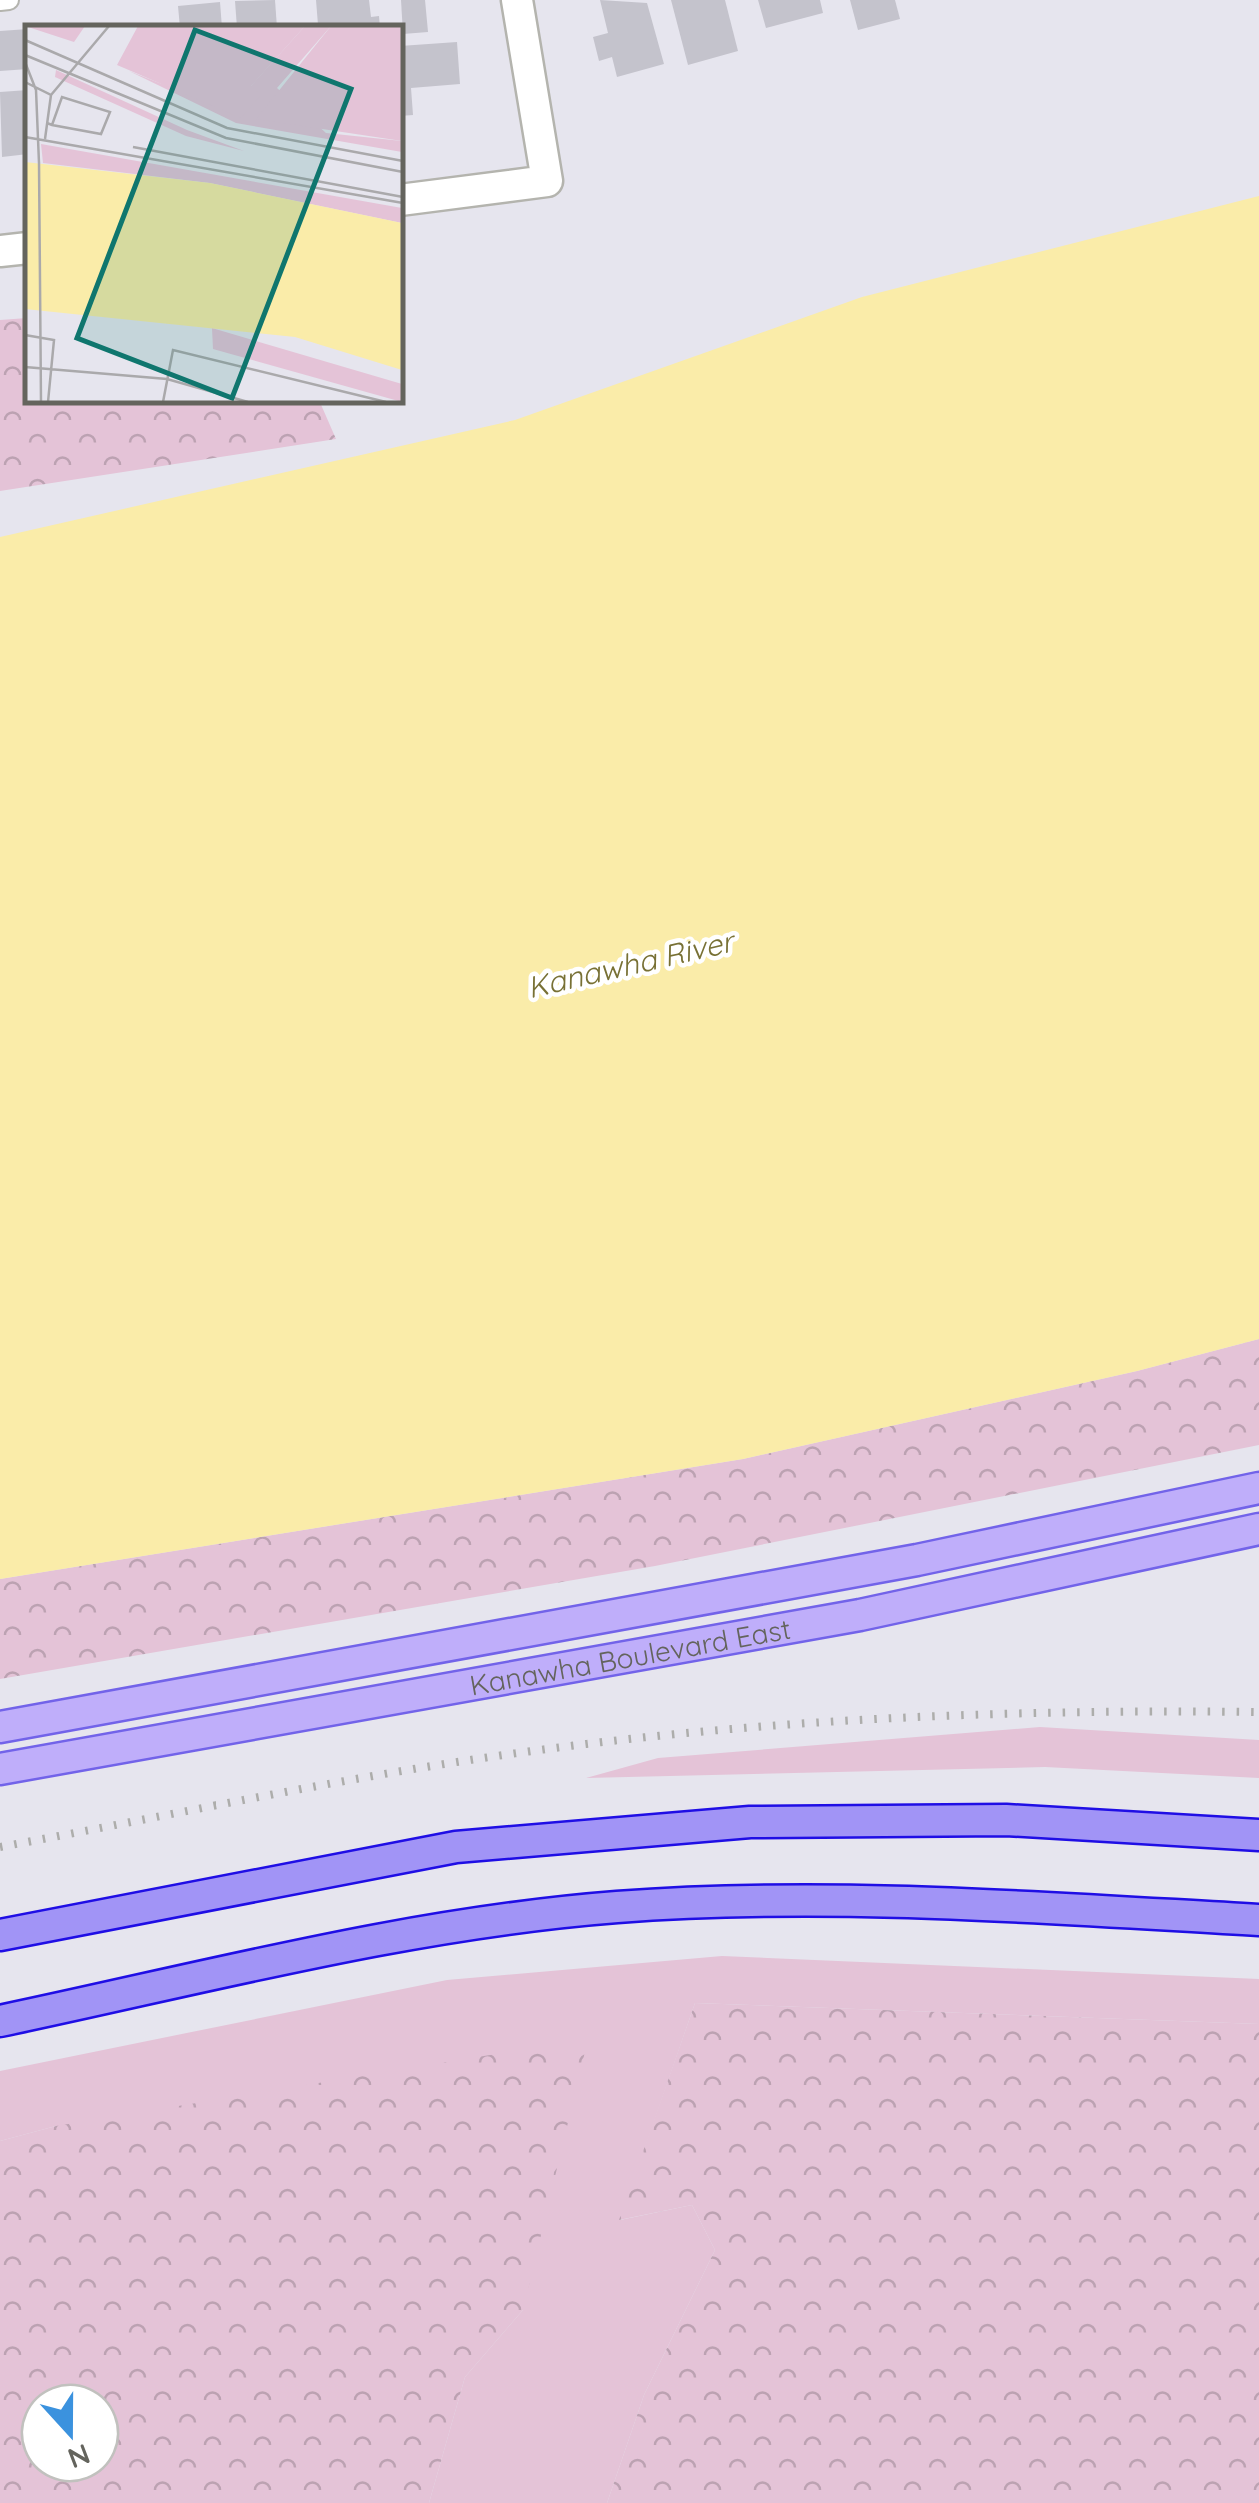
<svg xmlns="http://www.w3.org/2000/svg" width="1259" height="2503" font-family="Quicksand,sans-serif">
	<defs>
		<pattern id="forest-crowns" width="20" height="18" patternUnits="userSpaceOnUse" patternTransform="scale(2.5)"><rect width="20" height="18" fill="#e4c3d7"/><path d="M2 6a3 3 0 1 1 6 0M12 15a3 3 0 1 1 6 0" fill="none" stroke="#bca2b2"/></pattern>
	</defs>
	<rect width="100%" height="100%" fill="#e6e5ee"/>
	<!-- grass -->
	<g fill="#e4c3d7">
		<polygon points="1040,1727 1259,1740 1259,1778 1045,1767 586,1778 658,1758"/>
		<polygon points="722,1956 1259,1979 1259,2024 695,2003 620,2220 692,2205 715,2250 644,2395 607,2503 429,2503 465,2377 523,2310 56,2126 0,2141 0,2071 447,1980"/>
	</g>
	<!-- forest -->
	<g fill="url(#forest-crowns)" fill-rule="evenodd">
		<polygon points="27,318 28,400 319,400 336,439 0,491 0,320"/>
		<polygon points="1259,1339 1259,1445 655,1566 0,1679 0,1579 743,1459 1137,1371"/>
		<polygon points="695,2003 1259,2024 1259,2503 607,2503 644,2395 715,2250 692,2205 619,2220"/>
		<path d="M588 2039 523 2310 465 2377 429 2503H0V2141L56 2126ZM100 2403V2463H40V2403Z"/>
	</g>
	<!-- water -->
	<polygon fill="#faeca9" points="1259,196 1259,1339 1137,1371 743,1459 0,1579 0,537 515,420 862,297"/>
	<!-- building -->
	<g fill="#c4c3cc">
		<polygon points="275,0 277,28 237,28 235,1"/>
		<polygon points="316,0 369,0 371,17 379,16 380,28 318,25"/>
		<polygon points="401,0 425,0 428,32 403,34"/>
		<polygon points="600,0 647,3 664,64 617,77 612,57 599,61 593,37 608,33"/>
		<polygon points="671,0 725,0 738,51 688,65"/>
		<polygon points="758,0 820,0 823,13 766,28"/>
		<polygon points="850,0 895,0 900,19 858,30"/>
		<polygon points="220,2 222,28 180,28 178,6"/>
		<polygon points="28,29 28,69 0,71 0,31"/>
		<polygon points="457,42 460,84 411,88 413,115 400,116 400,46"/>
		<polygon points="28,90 28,154 2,157 0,92"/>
	</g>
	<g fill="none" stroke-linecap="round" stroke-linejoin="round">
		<defs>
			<polyline id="lane" points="0,1 9,0"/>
			<g id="street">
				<polyline points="400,200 547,181 517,0"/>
				<polyline points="0,251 28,248"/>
			</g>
			<g id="primary">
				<polyline points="0,1727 917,1560 1259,1488"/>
				<path id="s1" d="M0 1769 860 1615 1259 1529"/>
			</g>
			<g id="highway">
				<polyline points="0,1935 456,1847 750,1822 1006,1820 1259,1835"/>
				<path d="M0 2021C204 1978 409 1923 617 1907 831 1891 1045 1908 1259 1920"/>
			</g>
		</defs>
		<!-- lane casing -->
		<use href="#lane" stroke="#b4b4ae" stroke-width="22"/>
		<!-- street casing -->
		<use href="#street" stroke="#b4b4ae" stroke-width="35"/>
		<!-- primary casing -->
		<use href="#primary" stroke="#7263e9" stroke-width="35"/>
		<!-- highway casing -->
		<use href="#highway" stroke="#1f0ee5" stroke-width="35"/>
		<!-- lane -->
		<use href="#lane" stroke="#fff" stroke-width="18"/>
		<!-- street -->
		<use href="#street" stroke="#fff" stroke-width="30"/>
		<!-- primary -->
		<use href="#primary" stroke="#bfaefa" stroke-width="30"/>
		<!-- highway -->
		<use href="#highway" stroke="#a194f6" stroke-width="30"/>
		<!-- rail -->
		<path stroke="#adadab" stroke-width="8" stroke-dasharray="2.5 12" stroke-linecap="butt" d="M0 1847C163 1817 326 1781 490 1757 745 1719 1002 1709 1259 1712"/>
	</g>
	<g text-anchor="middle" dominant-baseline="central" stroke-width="9" stroke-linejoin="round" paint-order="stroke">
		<!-- street labels -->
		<g font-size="28" fill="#64645d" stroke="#fff">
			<text stroke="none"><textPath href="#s1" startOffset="640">Kanawha Boulevard East</textPath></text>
		</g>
		<!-- water labels -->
		<g font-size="30" font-style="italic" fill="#787135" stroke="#fff">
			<text transform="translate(630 964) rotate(-13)">Kanawha River</text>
		</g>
	</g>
	<!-- overview -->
	<g transform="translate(25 25)">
		<rect width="378" height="378" fill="#e6e5ee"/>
		<path d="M280 1H306L252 63 301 108 377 116V127L211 98 104 46 137 59 235 70 225 62ZM31 45 162 105 219 126 161 111 30 52Z" fill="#e4c3d7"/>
		<path d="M0 1H60L49 17ZM113 1H280L226 61 236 70 216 93 92 40ZM306 1H377V116L231 94ZM16 119 377 183V198L185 158 18 138ZM187 303 377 359V377L188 324Z" fill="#e4c3d7"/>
		<path d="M0 137 185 158 377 198V345L270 312 0 284Z" fill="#faeca9"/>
		<path fill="none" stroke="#aaa9ab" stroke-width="2.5" d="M0 15 202 103 378 136M0 30 201 113 378 147M0 37 11 65 14 138M0 57 26 70 20 114M26 70 84 1M22 98 27 100 76 109 85 87 37 72 27 100M0 112 378 178M108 122 378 172M14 137 16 377M0 310 29 315 23 377M0 342 142 354 223 377M138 377 148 325 361 377"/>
		<path fill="#0f766e" fill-opacity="0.15" stroke="#0f766e" stroke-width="5" d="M170 5 326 64 207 373 52 313Z"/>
		<rect width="378" height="378" fill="none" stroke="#64645d" stroke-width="5"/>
	</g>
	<!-- north arrow -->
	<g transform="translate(70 2433) rotate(159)"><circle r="48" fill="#ffffff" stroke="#c1c1be" stroke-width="2.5"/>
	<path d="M0-8L18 38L0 25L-18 38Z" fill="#3b92de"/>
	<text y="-15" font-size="28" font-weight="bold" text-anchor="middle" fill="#64645d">N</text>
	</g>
</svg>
